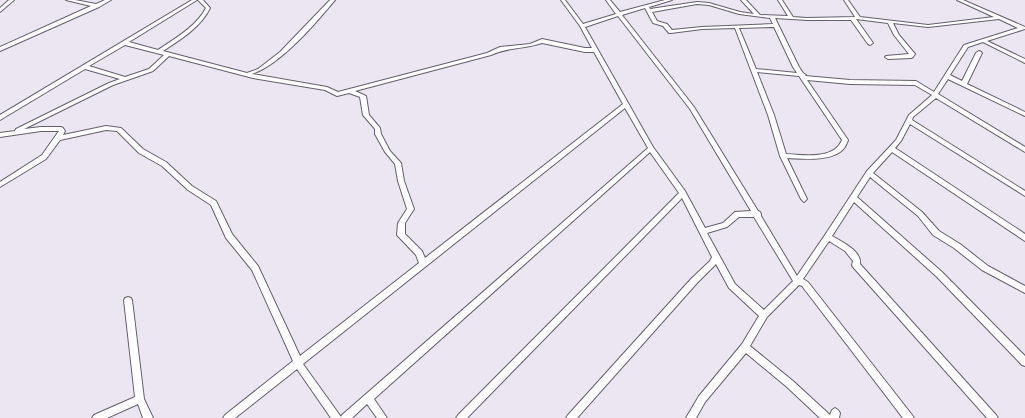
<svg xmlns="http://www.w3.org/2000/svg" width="1025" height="418" font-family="Commissioner,sans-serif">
	<rect width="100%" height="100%" fill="#ece6f3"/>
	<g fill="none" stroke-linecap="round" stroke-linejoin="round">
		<defs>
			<g id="minor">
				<polygon points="9,0 14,0 0,12 0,8"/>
				<polygon points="66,0 75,0 96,4 105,0 111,0 99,7 0,51 0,47 91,6"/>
				<path d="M192 0H197L129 42 158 50C174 39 196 27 206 8L198 0H203L210 8C201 27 180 40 163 51L247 73 258 69 280 52 330 0H335C315 24 281 64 252 74L327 87 338 92 487 53 500 47 530 44 542 39 585 48H592L580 26 561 0H565L583 24 616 14 606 0H610L620 12 665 0H672L649 7 650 9 697 2 709 3 740 12 754 14 741 0H746L760 15 788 16 778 0H782L793 17 807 18 855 17 844 0H848L860 17 928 25 994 17 957 0H963L1025 27V29L987 41 1025 59V63L983 42 968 47 950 75 962 81 976 53 979 51 981 52 982 53 967 84 1025 112V116L948 79 938 94 1025 147V152L936 98 913 117 912 120 1025 191V196L910 124 901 141 895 148 1025 234V241L892 152 873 173 922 212 939 231 960 244 988 266 1025 286V293L982 270 954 248 933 235 918 216 870 177 857 197 942 272 1025 356V366L1022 365 936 276 854 202 832 236C842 242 862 251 860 264L996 415 998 418H987L853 267 852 265 853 261 845 251 829 241 803 279 808 282 912 415 914 418H903L802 286 799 285 767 317 750 346 793 381 830 415 832 410 835 408 838 410 840 413 839 418H820L787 387 746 353 705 402 696 418H686L699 396 742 344 759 316 729 288 716 264 697 283 577 418H566L568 415 691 279 710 261 712 257 682 198 467 418H456L458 415 679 193 650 152 374 399 387 418H377L367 404 352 418H331L297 369 235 418H223L225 415 293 361 252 270 226 238 211 205 188 190 162 166 139 153 117 131 106 130 60 140 46 159 0 187V182L42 155 59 131H41L0 137V133L15 131 16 129 109 83 120 79 85 69 0 120V115ZM697 4 709 5 739 14 770 18 773 24 702 27 672 30 667 24 657 21 652 12ZM645 8 653 23 663 26 669 33H671L702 29 735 28 768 115 780 156 801 199 804 202 807 199 787 158C803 159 835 162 845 147 845 147 848 141 848 140L807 80 850 84 915 85 932 95 909 115 896 140 867 171 825 235 797 276 761 216V214L760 212 758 211 694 107 622 15ZM618 16 690 109 751 211 735 212 723 223 705 228 685 191 653 147 585 27ZM775 18 807 20H851L868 44 870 45 873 43 856 19 888 23 894 35 909 54 886 56 885 57 888 59 911 58 913 57 915 54 899 35 893 23 928 27 999 19 1018 28 964 45 934 92 916 81 850 80 805 76 806 75 803 73 799 67ZM774 27 793 67 797 73 756 69 739 28ZM542 43 585 52H594L623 104 425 258 422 251 405 234V223L414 209 404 181 401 163 390 151 381 134 380 128 369 115 366 96 355 91 491 55C508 47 525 49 542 43ZM125 45 164 55 149 69 125 77 89 66ZM169 56 253 78 325 90 337 96 349 93 360 97 363 115 375 129V134L385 152 395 164 398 181 407 209 398 223 397 235 416 255 419 263 300 356 258 266 232 234 216 201 192 186 166 162 143 149 121 128 106 126 63 135 65 131 63 128 61 127H41L24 129 113 85 153 71ZM757 72 799 76 842 140C834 160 803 155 786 154L774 115ZM625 108 648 148 342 415 341 417 303 364ZM739 217H754L793 281 764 310 735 284 707 233 727 227Z"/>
				<polygon points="128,297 131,298 132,300 144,399 153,418 143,418 138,404 107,418 92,418 94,415 135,397 124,300 125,298"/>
			</g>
		</defs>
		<!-- minor casing -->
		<use href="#minor" stroke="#645f6a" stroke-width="2"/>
		<!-- minor -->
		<use href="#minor" fill="#fff" fill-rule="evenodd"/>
	</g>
</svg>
